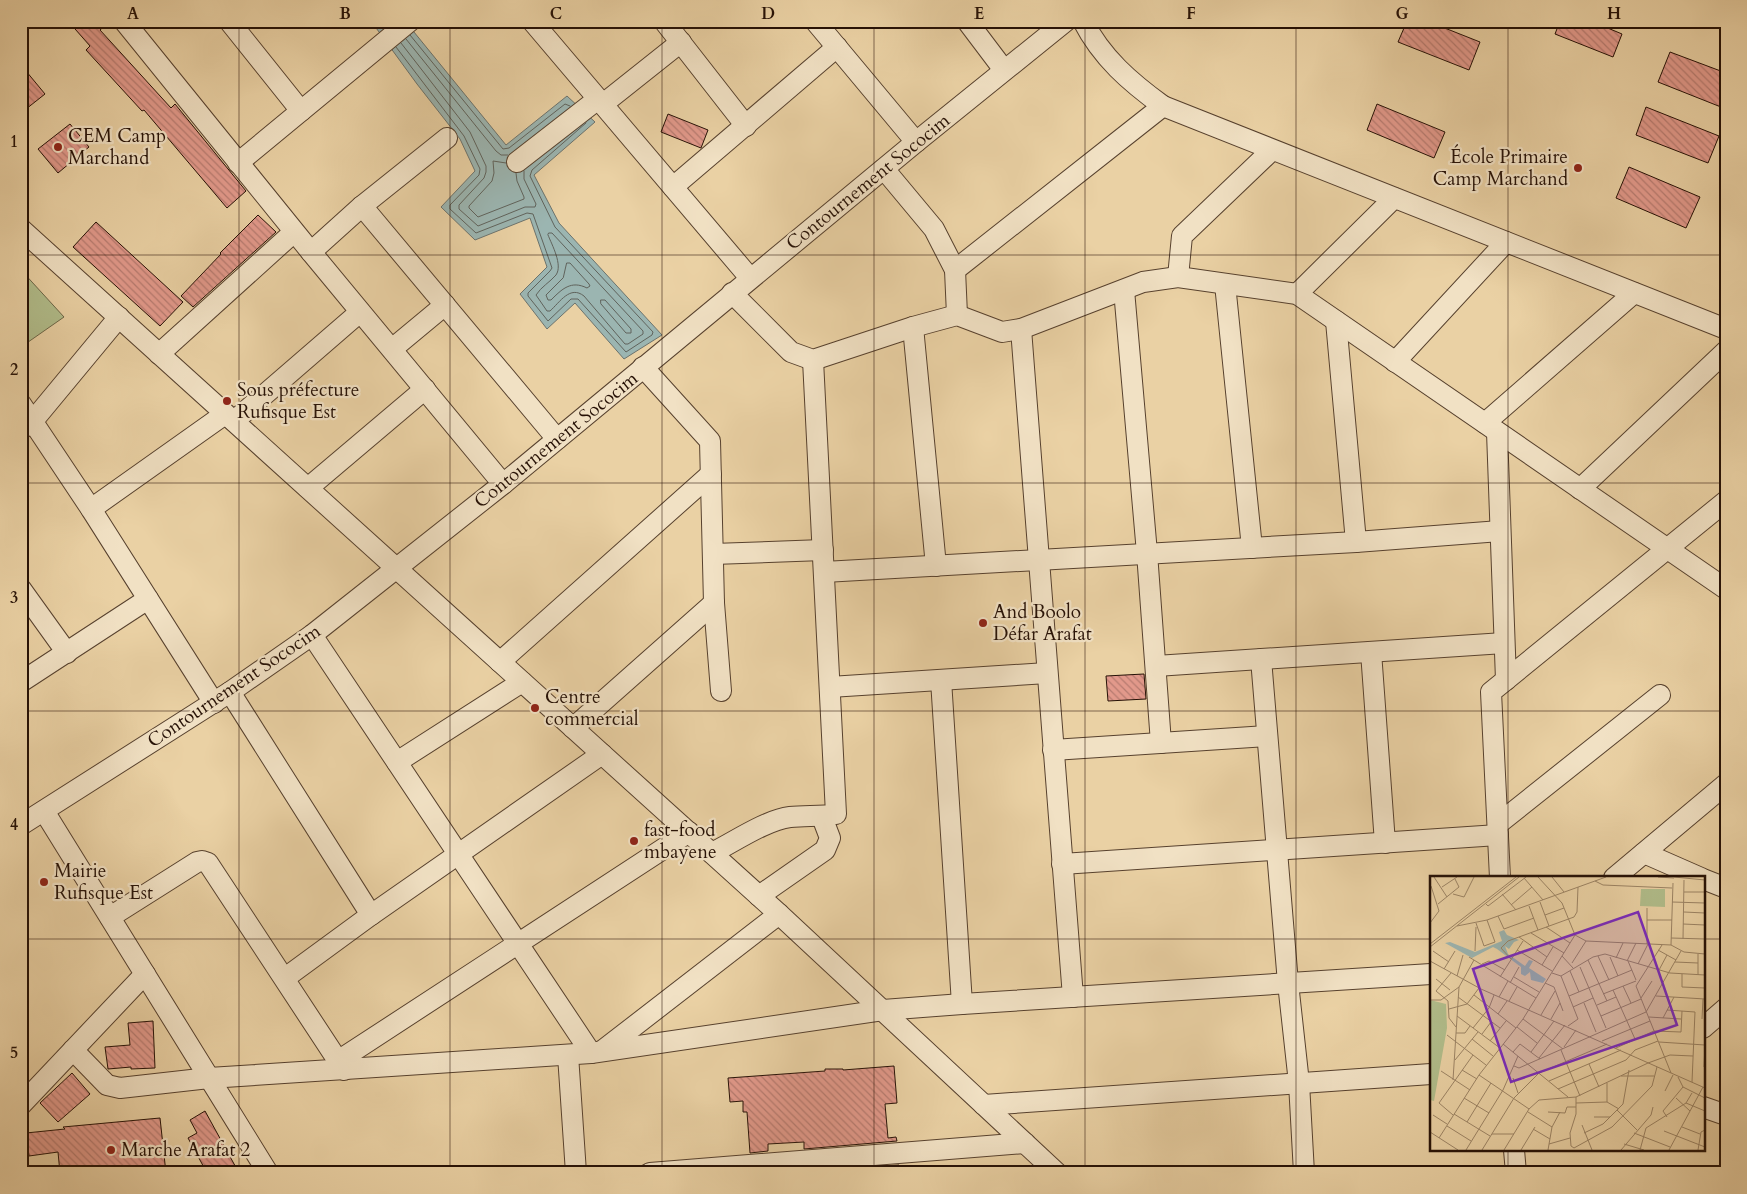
<svg xmlns="http://www.w3.org/2000/svg" width="1747" height="1194" font-family="Cardo,serif">
	<defs>
		<pattern id="building-back-hatch" width="6" height="6" patternUnits="userSpaceOnUse" patternTransform="scale(1.25)"><rect width="6" height="6" fill="#e2998b"/><path d="M-1 5l2 2M0 0l6 6M5-1l2 2" fill="none" stroke="#b77b70"/></pattern>
	</defs>
	<rect width="100%" height="100%" fill="#ead1a4"/>
	<filter id="stains"><feTurbulence type="fractalNoise" baseFrequency=".004" numOctaves="4"/><feColorMatrix values="0 0 0 0 .2 0 0 0 0 .09 0 0 0 0 .02 0 0 0 .5 -.17"/></filter>
	<radialGradient id="worn" r=".72"><stop offset=".6" stop-color="#630" stop-opacity="0"/><stop offset="1" stop-color="#630" stop-opacity=".3"/></radialGradient>
	<!-- green -->
	<polygon fill="#b1bd8b" stroke="#6c6748" points="21,270 64,317 21,347"/>
	<!-- water -->
	<polygon fill="#9bb5b1" stroke="#6c736d" points="371,21 405,21 506,145 567,96 595,122 534,175 559,223 662,335 624,359 575,303 547,329 520,294 547,267 530,218 475,240 441,207 475,171 460,139 417,84"/>
	<g fill="none" stroke-linecap="round" stroke-linejoin="round">
		<!-- shore -->
		<g stroke="#60635c" stroke-width="1">
			<polyline points="410,35 503,149 509,148 565,104 570,106"/>
			<polyline points="406,39 496,151 501,155 508,155"/>
			<polyline points="401,43 470,132 486,166 486,172 484,178 459,205 459,209 478,226 525,207 535,207 536,204 524,179 524,171"/>
			<polyline points="396,47 464,136 480,169 479,175 450,205 450,209 476,233 527,213 533,214 552,268 550,271 528,293 528,296 548,321 571,299 578,299 626,352 652,335 653,332 555,227 530,176 532,170 586,123"/>
			<polyline points="506,163 493,161 494,173 492,181 469,206 469,208 478,217 524,199 524,197 517,181 516,173"/>
			<path d="M549 233H552L643 331V334L628 344H625L584 296C570 285 560 302 550 311H547L536 295C541 287 550 282 556 275 563 265 552 245 548 235Z"/>
			<path d="M567 263H570L589 284 590 286 587 288C571 280 562 289 551 300H548L546 295 563 278Z"/>
			<polygon points="601,300 605,300 631,329 631,333 626,333 601,304"/>
		</g>
	</g>
	<!-- building -->
	<g fill="url(#building-back-hatch)" stroke="#261106">
		<polygon points="68,21 110,21 100,30 171,108 175,104 246,191 227,208 144,110 142,111 86,50 90,46"/>
		<polygon points="1407,21 1427,21 1480,42 1469,70 1398,42"/>
		<polygon points="1560,21 1591,21 1622,34 1613,57 1555,34"/>
		<polygon points="1670,52 1726,73 1726,109 1658,82"/>
		<polygon points="21,65 45,94 21,113"/>
		<polygon points="1377,104 1445,132 1434,158 1367,130"/>
		<polygon points="1646,107 1719,136 1708,163 1636,135"/>
		<polygon points="668,114 708,130 701,148 661,132"/>
		<polygon points="70,124 89,147 58,173 38,149"/>
		<polygon points="1629,167 1700,197 1686,228 1616,198"/>
		<polygon points="258,215 276,232 193,307 181,296 221,254 220,253"/>
		<polygon points="96,222 183,302 160,326 73,247"/>
		<polygon points="1144,674 1146,699 1108,701 1106,676"/>
		<polygon points="153,1021 155,1068 131,1069 131,1067 108,1069 105,1047 130,1045 128,1023"/>
		<polygon points="894,1066 897,1103 885,1104 888,1138 896,1137 897,1141 804,1149 804,1142 768,1144 768,1151 750,1153 747,1112 743,1112 743,1101 730,1102 728,1078 825,1071 825,1069 843,1069 843,1070"/>
		<polygon points="72,1073 90,1094 58,1122 40,1103"/>
		<polygon points="205,1111 239,1173 207,1173 188,1138 197,1133 190,1120"/>
		<polygon points="160,1118 166,1173 60,1173 58,1152 29,1156 26,1133 65,1129 63,1127"/>
		<polygon points="899,1165 899,1173 883,1173 882,1166"/>
	</g>
	<g fill="none" stroke-linecap="round" stroke-linejoin="round">
		<defs>
			<g id="minor">
				<polyline points="124,21 311,252 503,484"/>
				<polyline points="229,21 301,111"/>
				<polyline points="532,21 750,278"/>
				<polyline points="664,21 746,126"/>
				<polyline points="815,21 916,142"/>
				<polyline points="967,21 1004,70"/>
				<path d="M1083 21C1102 58 1130 82 1163 106L1726 329"/>
				<polyline points="603,104 681,42"/>
				<polyline points="517,162 598,99"/>
				<polyline points="238,163 410,21"/>
				<polyline points="884,169 934,229 955,270 957,315"/>
				<polyline points="673,187 837,47"/>
				<polyline points="362,206 557,439"/>
				<polyline points="21,229 779,914 1057,1173"/>
				<polyline points="311,252 362,206 447,138"/>
				<polyline points="955,270 1163,106"/>
				<polyline points="1178,277 1182,236 1272,150"/>
				<polyline points="1225,284 1252,548"/>
				<polyline points="1124,290 1147,553 1161,743"/>
				<polyline points="732,293 791,352 813,360 913,327 957,315 1002,332 1021,329 1143,282 1178,277 1297,294 1726,589"/>
				<polyline points="1297,294 1394,198"/>
				<polyline points="1336,321 1356,542"/>
				<polyline points="913,327 936,566"/>
				<polyline points="1021,329 1073,997"/>
				<polyline points="392,349 445,305"/>
				<polyline points="159,354 294,232"/>
				<polyline points="1395,362 1506,242"/>
				<polyline points="643,367 710,441 714,603 721,691"/>
				<polyline points="21,404 91,509 214,703"/>
				<polyline points="234,421 360,312"/>
				<polyline points="1485,423 1634,293"/>
				<polyline points="23,428 32,422 119,317"/>
				<polyline points="1497,432 1506,680"/>
				<polyline points="308,488 425,389"/>
				<polyline points="1580,489 1726,351"/>
				<polyline points="91,509 225,414"/>
				<polyline points="713,554 823,550"/>
				<polyline points="824,572 1356,542 1500,531"/>
				<polyline points="21,589 67,653"/>
				<polyline points="312,635 591,1053"/>
				<polyline points="1371,652 1385,843"/>
				<polyline points="1261,659 1288,983 1299,1083 1304,1173"/>
				<polyline points="500,662 711,474"/>
				<polyline points="1156,666 1504,643"/>
				<polyline points="941,680 962,1004"/>
				<polyline points="21,682 148,599"/>
				<polyline points="830,687 1047,673"/>
				<polyline points="230,692 371,915"/>
				<polyline points="573,728 714,603"/>
				<polyline points="1053,750 1267,736"/>
				<polyline points="397,762 522,682"/>
				<polyline points="44,811 268,1173"/>
				<polyline points="1498,824 1660,695"/>
				<polyline points="21,825 230,692 312,635 503,484 916,142 1066,21"/>
				<path d="M712 853C734 842 766 820 790 817 805 815 821 817 836 814L813 360"/>
				<polyline points="1644,853 1701,878"/>
				<polyline points="1062,864 1498,835"/>
				<polyline points="1500,878 1491,692 1726,501"/>
				<polyline points="1614,878 1726,784"/>
				<polyline points="1703,879 1726,888"/>
				<polyline points="759,896 825,850 830,838 822,817"/>
				<polyline points="110,917 197,862 202,861 208,863 344,1070"/>
				<polyline points="285,978 371,915 602,754"/>
				<polyline points="1703,1028 1726,1008"/>
				<polyline points="73,1050 107,1085 120,1088 209,1078 591,1053 883,1010 962,1004 1431,974"/>
				<polyline points="602,1051 779,914"/>
				<polyline points="568,1055 576,1173"/>
				<polyline points="338,1061 689,832"/>
				<polyline points="21,1105 145,974"/>
				<polyline points="984,1105 1431,1074"/>
				<polyline points="1703,1107 1726,1115"/>
				<polyline points="1514,1150 1516,1173"/>
				<polyline points="650,1173 1025,1143"/>
			</g>
		</defs>
		<!-- minor casing -->
		<use href="#minor" stroke="#57412e" stroke-width="22"/>
		<!-- minor -->
		<use href="#minor" stroke="#f1e1c4" stroke-width="20"/>
	</g>
	<!-- grid -->
	<path fill="none" stroke="#261106" stroke-width="1" stroke-opacity="0.55" d="M239 21V1173M450 21V1173M662 21V1173M874 21V1173M1085 21V1173M1296 21V1173M1508 21V878M21 255H1726M21 483H1726M21 711H1726M21 939H1431M1703 939H1726M1508 1150V1173"/>
	<!-- markers -->
	<g fill="#8f2418" stroke="#f1e1c4" stroke-width="2">
		<circle cx="58" cy="147" r="5"/>
		<circle cx="1578" cy="168" r="5"/>
		<circle cx="227" cy="401" r="5"/>
		<circle cx="983" cy="623" r="5"/>
		<circle cx="535" cy="708" r="5"/>
		<circle cx="634" cy="841" r="5"/>
		<circle cx="44" cy="882" r="5"/>
		<circle cx="111" cy="1150" r="5"/>
	</g>
	<g text-anchor="middle" dominant-baseline="central" stroke-width="4.5" stroke-linejoin="round" paint-order="stroke">
		<!-- poi labels -->
		<g font-size="19" fill="#261106" stroke="#f1e1c4" text-anchor="start">
			<text x="68" y="136">CEM Camp<tspan x="68" dy="22">Marchand</tspan></text>
			<text x="1568" y="157" text-anchor="end">École Primaire<tspan x="1568" dy="22">Camp Marchand</tspan></text>
			<text x="237" y="390">Sous préfecture<tspan x="237" dy="22">Rufisque Est</tspan></text>
			<text x="993" y="612">And Boolo<tspan x="993" dy="22">Défar Arafat</tspan></text>
			<text x="545" y="697">Centre<tspan x="545" dy="22">commercial</tspan></text>
			<text x="644" y="830">fast-food<tspan x="644" dy="22">mbayene</tspan></text>
			<text x="54" y="871">Mairie<tspan x="54" dy="22">Rufisque Est</tspan></text>
			<text x="121" y="1150">Marche Arafat 2</text>
		</g>
		<!-- street labels -->
		<g font-size="19" fill="#261106" stroke="#f1e1c4">
			<text transform="translate(868 182) rotate(-39)">Contournement Sococim</text>
			<text transform="translate(556 440) rotate(-39)">Contournement Sococim</text>
			<text transform="translate(234 686) rotate(-34)">Contournement Sococim</text>
		</g>
	</g>
	<!-- overview -->
	<g transform="translate(1430 876)">
		<rect width="275" height="275" fill="#ead1a4"/>
		<path d="M211 13H235V31L210 30ZM0 124 16 128 17 152 4 225 0 224Z" fill="#b1bd8b"/>
		<path d="M74 54 77 59 89 64 84 66 79 73 75 70 78 78 95 90 99 84 103 85 99 92 116 103 113 107 101 104 100 96 95 100 91 98V91L67 73 63 71 42 82 15 67 20 66 45 76 72 65 69 56Z" fill="#9bb5b1"/>
		<path fill="none" stroke="#9c8465" stroke-width="1" d="M4 1 17 21M122 1 134 16M228 1 244 2M244 1 275 4M94 2 113 24M165 5 173 9 242 12M12 11 27 1M254 16H275M23 18 34 21 44 1M72 18 86 34M110 26 119 50M242 26 275 27M8 28 29 11 25 3M56 28 58 30 96 1M81 29 102 11M99 30 108 54M254 36 275 37M115 39 134 32M68 40 74 53 104 42M217 44H242M0 47 9 35 1 10M46 47 54 70 65 66 57 44M253 48 275 49M27 50 57 44 176 1M116 51 140 67M101 57 134 77M145 59 156 65 241 69 254 76 275 78M241 62 275 63M253 63 254 4M0 68 86 1M217 68V32M232 69 206 110 241 197M241 69 243 7M0 71 89 1M87 74 122 95M228 74 246 84M3 75 19 86M45 75 46 51M132 80 143 92M168 80 179 104M39 81 106 122M117 81 89 61 144 41 147 36 148 11M180 81 188 100M186 82 193 67M81 83 71 72 78 65 89 61M158 84 177 125M0 85 51 113 275 212M197 85 206 67M198 85 206 104M245 86 268 87M142 87 156 65M52 88 59 85 75 94M208 88 218 68M112 89 123 71M150 91 176 152M14 93 25 75M229 94 237 79M140 95 149 116M21 97 6 115 18 125 19 142 26 151M122 97 131 100 163 81 175 78 240 97 275 99M252 98V111L275 112M268 99V78M27 100 33 79M131 100 148 143 138 150M70 101 93 65M84 101 109 116M6 103 20 114M80 107 89 91M115 107 124 111 133 135M193 110 201 127M183 114 205 163M173 118 206 105M44 119 86 152M139 120 202 94M226 120 275 123M28 121 70 152M69 121 78 105M211 122 222 105M0 124H11L29 111M79 125 87 111M154 127 166 156M167 129 186 121M143 131 163 122M19 133 37 128 49 112M237 134 265 136 262 206M68 138 77 125M111 139 125 115M27 140 70 172M171 140 211 123M219 141 251 143M233 142 244 121M93 143 133 173M121 143 130 127M272 143 273 123M87 151 107 167M43 152 59 132 64 119M26 157H35L40 150M52 158 61 146M17 159 56 189M42 163 63 180M60 165 76 145M172 165 220 145M229 166 275 169M73 168 138 221M134 171 146 154M186 172 224 155 251 156 252 135M131 174 150 220M83 176 90 168 110 183M101 176 124 145M109 182 135 149M25 184 48 156M159 188 169 211M84 190 89 192 216 136 251 75M274 191 275 168M32 194 47 203M11 195 40 214M49 199 99 233M191 200H224M248 201 253 211 275 222M83 202 88 217M23 204 29 111 44 84M119 205 191 174M177 207V226L189 233M128 213 196 184 205 174 228 165M235 215 243 199M146 221V238L140 257 141 270 144 272 182 251 222 210 227 191M34 222 59 237M246 222 260 235M146 227 177 226M256 227 275 235M187 234 207 254M98 236 122 251M118 236 135 237 137 231H146M24 238 60 260M3 239 17 248M23 239 9 227 43 179M164 241H180M237 241 233 235 253 211M37 246 61 207M152 249 162 274M17 250 41 265M252 251 270 258M103 253 120 263M234 255 275 271M0 256 28 274M154 257 173 248 193 228 199 194M204 257 240 271M62 258H84M9 262 49 199 93 143 145 59 132 27 108 1M119 268 140 262M194 268 214 274M36 274 73 214 88 180M52 274 84 222 109 197 177 168M74 274 99 233 109 224 146 221 218 187 240 179 263 180M91 274 105 251M118 274 122 251 130 236M191 274 221 239 223 231M210 274 216 252 256 227 262 217M239 274 273 211M268 274 271 256 275 254"/>
		<path fill="#7b2cbf" fill-opacity="0.15" stroke="#7b2cbf" stroke-width="2.5" d="M208 36 247 149 81 206 43 93Z"/>
		<rect width="275" height="275" fill="none" stroke="#261106" stroke-width="2.5"/>
	</g>
	<!-- margin -->
	<rect width="1747" height="1194" fill="none" stroke="#ead1a4" stroke-width="55"/>
	<rect x="28" y="28" width="1692" height="1138" fill="none" stroke="#261106" stroke-width="2"/>
	<g font-size="16" text-anchor="middle" font-weight="bold" fill="#261106">
		<text x="133" y="19">A</text>
		<text x="345" y="19">B</text>
		<text x="556" y="19">C</text>
		<text x="768" y="19">D</text>
		<text x="979" y="19">E</text>
		<text x="1191" y="19">F</text>
		<text x="1402" y="19">G</text>
		<text x="1614" y="19">H</text>
		<text x="14" y="147">1</text>
		<text x="14" y="375">2</text>
		<text x="14" y="603">3</text>
		<text x="14" y="830">4</text>
		<text x="14" y="1058">5</text>
	</g>
	<rect width="100%" height="100%" filter="url(#stains)"/>
	<rect width="100%" height="100%" fill="url(#worn)"/>
</svg>
